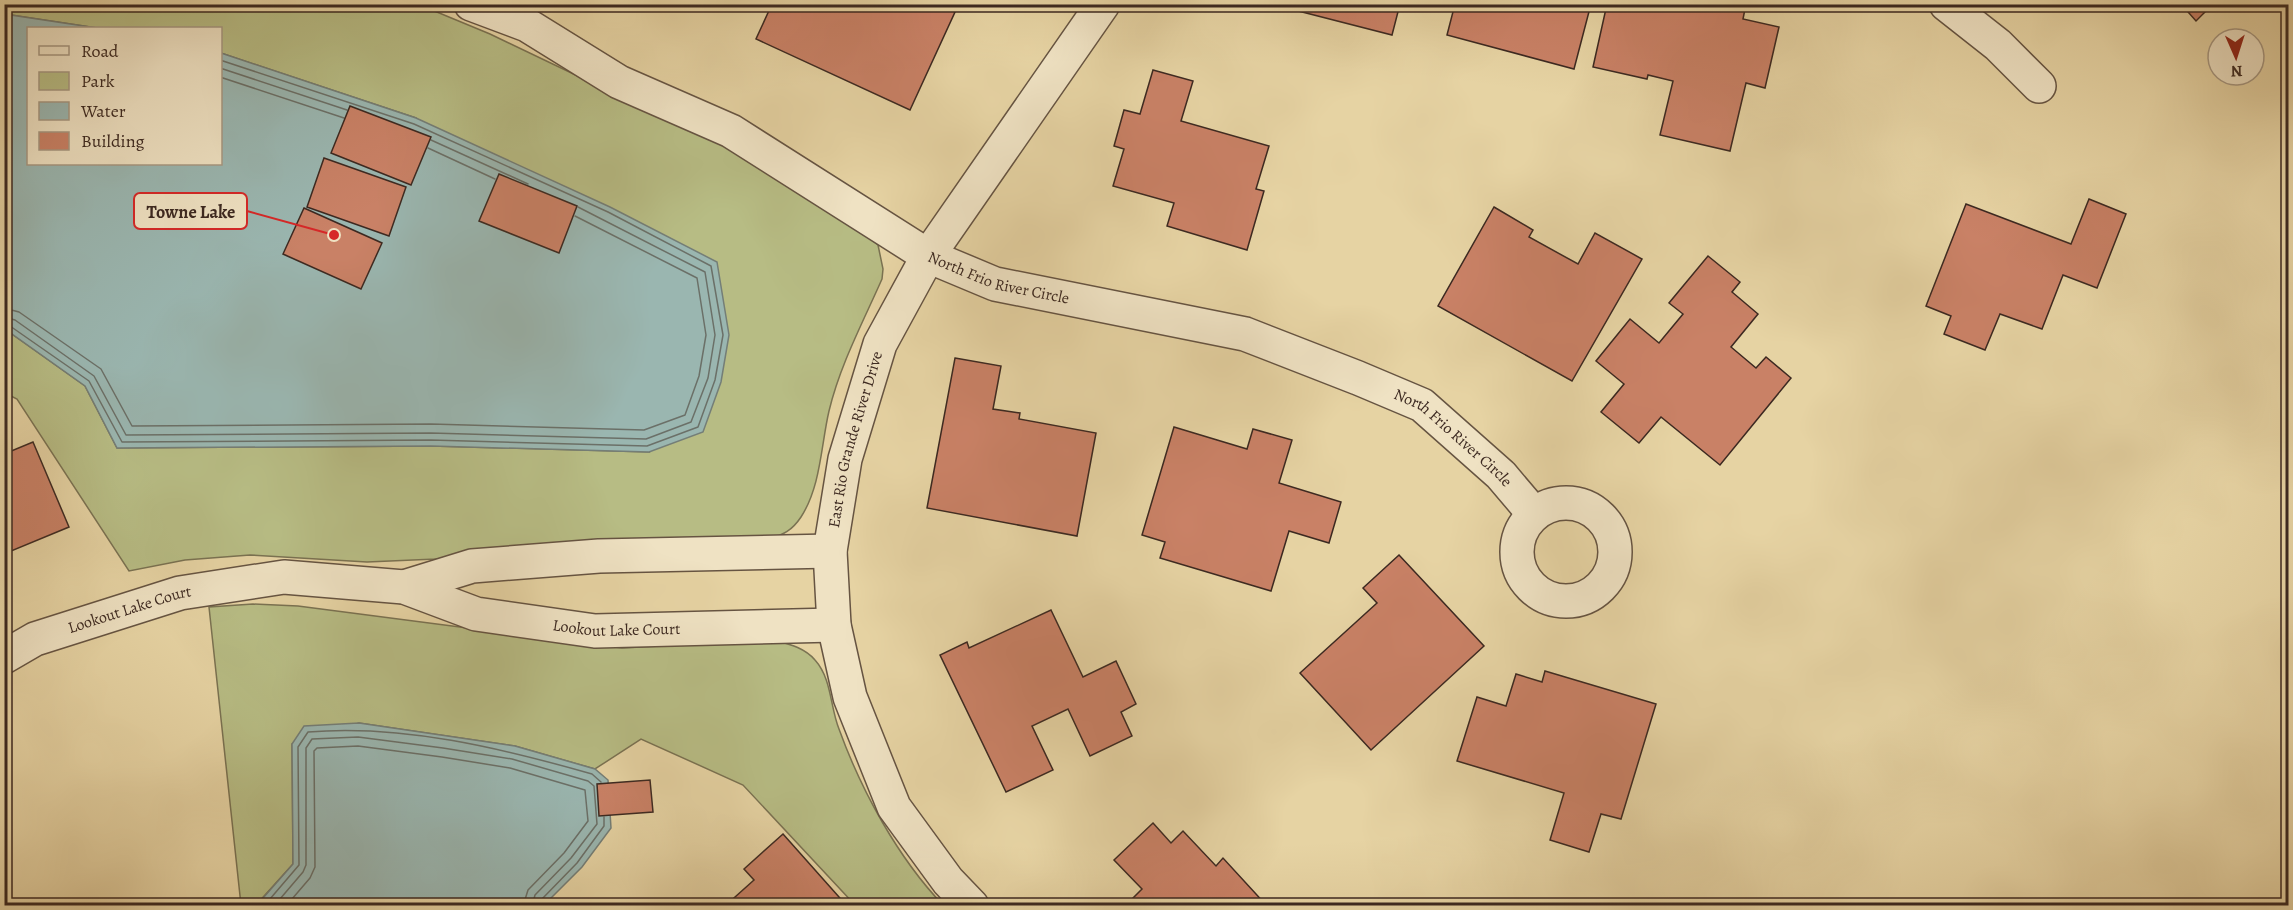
<svg xmlns="http://www.w3.org/2000/svg" width="2293" height="910" font-family="Alegreya,serif">
	<rect width="100%" height="100%" fill="#e6d3a3"/>
	<filter id="stains"><feTurbulence type="fractalNoise" baseFrequency=".00333" numOctaves="4"/><feColorMatrix values="0 0 0 0 .2 0 0 0 0 .09 0 0 0 0 .02 0 0 0 .5 -.17"/></filter>
	<radialGradient id="worn" r=".72"><stop offset=".6" stop-color="#630" stop-opacity="0"/><stop offset="1" stop-color="#630" stop-opacity=".3"/></radialGradient>
	<!-- green -->
	<g fill="#b7bc84" stroke="#7a7252" stroke-width="1.5">
		<path d="M4 5H420L490 34 722 145 855 225 878 245 883 269 882 279C863 322 840 365 829 411 821 445 821 486 801 517 789 535 779 535 760 543L528 549 436 559 367 562 250 555 185 560 129 571 17 399 5 393V341L9 332 85 386 117 448 431 446 649 452 416 118 221 53 220 28H97L5 14Z"/>
		<path d="M253 604 298 606 622 648 775 640C789 644 805 648 815 660 832 679 830 707 839 729 861 790 898 858 943 905H855L743 785 641 739 595 769 515 746 359 723 292 744 293 864 256 905H241L209 607Z"/>
	</g>
	<!-- water -->
	<g fill="#9ab6b0" stroke="#747e77" stroke-width="1.5">
		<polygon points="4,14 97,28 28,28 28,164 220,164 221,53 416,118 610,207 717,262 729,335 721,382 703,432 649,452 431,446 117,448 85,386 5,329"/>
		<polygon points="359,723 515,746 595,769 608,780 611,828 582,867 544,905 256,906 293,864 292,744 304,726"/>
	</g>
	<g fill="none" stroke-linecap="round" stroke-linejoin="round">
		<!-- shore -->
		<g stroke="#6b7068" stroke-width="1.5">
			<polyline points="220,68 347,110"/>
			<polyline points="220,77 344,118"/>
			<polyline points="431,140 528,184"/>
			<polyline points="428,148 495,179"/>
			<polyline points="4,308 19,312 101,369 132,426 431,424 644,430 685,415 699,376 706,335 697,278 575,216"/>
			<polyline points="4,317 15,320 94,376 126,435 431,433 646,439 691,422 708,378 715,335 705,272 578,207"/>
			<polyline points="4,325 10,326 89,381 122,442 431,440 647,446 698,427 715,380 723,335 711,266 608,212 414,124 220,60"/>
			<path d="M264 906 299 865 298 747 308 732C402 724 501 748 592 774L601 782"/>
			<polyline points="274,906 303,872 306,865 306,748 312,739 358,737 443,748 512,759 588,781 594,786 597,824 571,858 535,895 532,906"/>
			<polyline points="286,906 310,878 315,867 314,751 317,748 358,746 442,757 510,768 585,790 588,821 564,853 528,890 523,906"/>
			<polyline points="540,906 542,899 577,863 604,826 604,817"/>
		</g>
	</g>
	<!-- building -->
	<g fill="#c98166" stroke="#3c2921" stroke-width="1.5">
		<polygon points="772,4 938,4 955,12 910,110 756,39"/>
		<polygon points="1271,4 1400,4 1392,35"/>
		<polygon points="1455,4 1591,4 1574,69 1447,35"/>
		<polygon points="1607,4 1746,4 1743,19 1779,27 1765,88 1746,83 1730,151 1660,135 1673,81 1648,75 1647,79 1593,67"/>
		<polygon points="2181,4 2213,4 2196,21"/>
		<polygon points="1153,70 1193,81 1181,121 1269,146 1256,189 1264,191 1247,250 1167,226 1174,203 1113,186 1124,149 1114,146 1124,110 1140,114"/>
		<polygon points="350,106 431,137 411,185 331,153"/>
		<polygon points="324,158 406,187 389,236 307,207"/>
		<polygon points="499,174 577,206 559,253 479,221"/>
		<polygon points="2089,199 2126,214 2097,288 2063,275 2042,329 2000,314 1985,350 1944,334 1951,316 1926,306 1966,204 2071,244"/>
		<polygon points="1494,207 1533,230 1529,237 1578,264 1595,233 1642,259 1572,381 1438,306"/>
		<polygon points="304,208 382,243 361,289 283,254"/>
		<polygon points="1708,256 1740,282 1732,292 1758,314 1731,347 1756,368 1766,357 1791,378 1720,465 1661,417 1639,443 1601,412 1624,384 1596,361 1630,319 1659,343 1683,314 1669,303"/>
		<polygon points="955,358 1001,366 993,409 1020,413 1019,419 1096,433 1077,536 927,508"/>
		<polygon points="1174,427 1247,449 1253,429 1292,440 1279,483 1341,502 1329,543 1289,531 1271,591 1160,558 1165,542 1142,535"/>
		<polygon points="33,442 69,527 4,554 4,454"/>
		<polygon points="1399,555 1484,646 1371,750 1300,673 1377,603 1363,588"/>
		<polygon points="1051,610 1083,677 1116,661 1136,704 1121,712 1132,736 1090,756 1068,709 1032,726 1053,770 1006,792 940,655 967,642 969,648"/>
		<polygon points="1545,671 1656,704 1621,819 1601,814 1589,852 1550,840 1564,793 1457,761 1477,697 1506,706 1516,674 1542,682"/>
		<polygon points="650,780 653,812 599,816 597,784"/>
		<polygon points="1153,823 1171,843 1183,831 1216,866 1223,858 1267,906 1125,906 1142,889 1114,860"/>
		<polygon points="783,834 847,906 725,906 754,880 744,869"/>
	</g>
	<g fill="none" stroke-linecap="round" stroke-linejoin="round">
		<defs>
			<g id="minor">
				<path id="s1" d="M471 4 527 25 619 82 731 131 928 256 995 284 1245 334 1358 378 1422 405 1501 475 1534 514"/>
				<polyline points="1946,4 1998,45 2039,86"/>
				<circle cx="1566" cy="552" r="49"/>
				<polyline points="404,587 472,566 599,556 830,551"/>
				<path id="s2" d="M4 657 35 639 180 593 284 577 404 587 476 614 595 631 834 625"/>
				<path id="s3" d="M972 906 948 881 894 807 850 697 834 625 830 551 845 459 880 344 928 256 1103 4"/>
			</g>
		</defs>
		<!-- minor casing -->
		<use href="#minor" stroke="#665442" stroke-width="36"/>
		<!-- minor -->
		<use href="#minor" stroke="#efe2c3" stroke-width="33"/>
	</g>
	<g text-anchor="middle" dominant-baseline="central" stroke-width="4.5" stroke-linejoin="round" paint-order="stroke">
		<!-- street labels -->
		<g font-size="16" fill="#3c2921" stroke="#efe2c3">
			<text stroke="none"><textPath href="#s1" startOffset="598">North Frio River Circle</textPath></text>
			<text stroke="none"><textPath href="#s3" startOffset="507">East Rio Grande River Drive</textPath></text>
			<text stroke="none"><textPath href="#s1" startOffset="1086">North Frio River Circle</textPath></text>
			<text stroke="none"><textPath href="#s2" startOffset="135">Lookout Lake Court</textPath></text>
			<text stroke="none"><textPath href="#s2" startOffset="632">Lookout Lake Court</textPath></text>
		</g>
	</g>
	<!-- callouts -->
	<path fill="none" stroke="#d62828" stroke-width="2" d="M334 235L247 211"/>
	<circle fill="#d62828" stroke="#efe2c3" stroke-width="2" cx="334" cy="235" r="6"/>
	<rect fill="#efe2c3" stroke="#d62828" stroke-width="2" x="134" y="193" width="113" height="36" rx="6"/>
	<g font-size="18" text-anchor="middle" font-weight="bold" fill="#3c2921">
		<text x="191" y="218">Towne Lake</text>
	</g>
	<!-- margin -->
	<rect width="2293" height="910" fill="none" stroke="#e6d3a3" stroke-width="24"/>
	<rect x="6" y="6" width="2281" height="898" fill="none" stroke="#3c2921" stroke-width="3"/>
	<rect x="12" y="12" width="2269" height="886" fill="none" stroke="#3c2921" stroke-width="1.5"/>
	<!-- legend -->
	<rect x="27" y="27" width="195" height="138" fill="#efe2c3" stroke="#a79882" stroke-width="1.5"/>
	<rect x="39" y="46" width="30" height="9" fill="#efe2c3" stroke="#a79882" stroke-width="1.5"/>
	<text x="81" y="57" font-size="18" fill="#3c2921">Road</text>
	<rect x="39" y="72" width="30" height="18" fill="#b7bc84" stroke="#a79882" stroke-width="1.5"/>
	<text x="81" y="87" font-size="18" fill="#3c2921">Park</text>
	<rect x="39" y="102" width="30" height="18" fill="#9ab6b0" stroke="#a79882" stroke-width="1.5"/>
	<text x="81" y="117" font-size="18" fill="#3c2921">Water</text>
	<rect x="39" y="132" width="30" height="18" fill="#c98166" stroke="#a79882" stroke-width="1.5"/>
	<text x="81" y="147" font-size="18" fill="#3c2921">Building</text>
	<!-- north arrow -->
	<g transform="translate(2236 57) rotate(177)"><circle r="28" fill="#efe2c3" stroke="#a79882" stroke-width="1.5"/>
	<path d="M0-4.5L10 22L0 15L-10 22Z" fill="#8f2418"/>
	<text y="-9" font-size="16" font-weight="bold" text-anchor="middle" fill="#3c2921">N</text>
	</g>
	<rect width="100%" height="100%" filter="url(#stains)"/>
	<rect width="100%" height="100%" fill="url(#worn)"/>
</svg>
